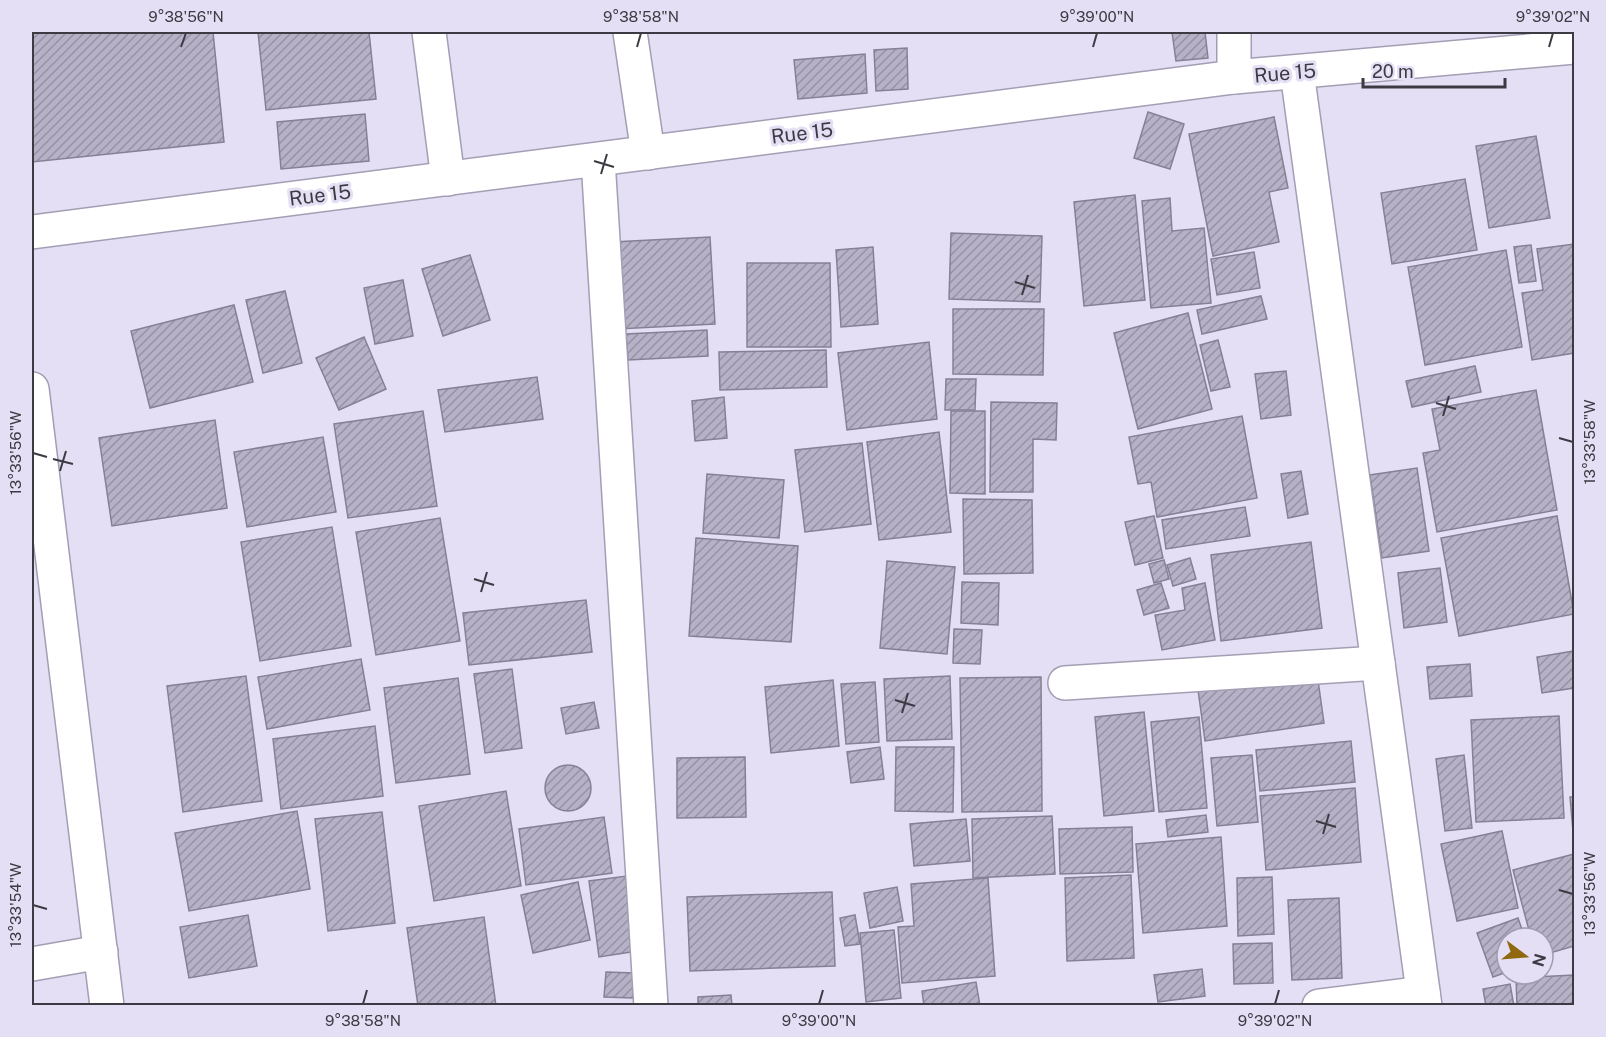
<svg xmlns="http://www.w3.org/2000/svg" width="1606" height="1037" font-family="'Public Sans',sans-serif">
	<defs>
		<pattern id="building-hatch" width="6" height="6" patternUnits="userSpaceOnUse" patternTransform="scale(1.5)"><rect width="6" height="6" fill="#b7b1c7"/><path d="M-1 1l2-2M0 6l6-6M5 7l2-2" fill="none" stroke="#9691a3"/></pattern>
	</defs>
	<rect width="100%" height="100%" fill="#e5dff5"/>
	<!-- building -->
	<g fill="url(#building-hatch)" stroke="#868095" stroke-width="1.5">
		<polygon points="48,32 213,32 224,142 32,162 32,33"/>
		<polygon points="258,32 369,32 376,99 266,110"/>
		<polygon points="1172,32 1205,32 1208,58 1176,61"/>
		<polygon points="907,48 908,89 876,91 874,50"/>
		<polygon points="865,54 867,93 798,99 794,60"/>
		<polygon points="1148,112 1184,124 1170,169 1134,158"/>
		<polygon points="365,114 369,161 281,169 277,122"/>
		<polygon points="1274,117 1288,188 1269,192 1279,242 1213,256 1189,134"/>
		<polygon points="1536,136 1550,218 1489,228 1476,146"/>
		<polygon points="1465,179 1477,250 1392,264 1381,193"/>
		<polygon points="1135,195 1145,300 1084,306 1074,202"/>
		<polygon points="1170,198 1172,231 1204,228 1211,303 1151,308 1142,201"/>
		<polygon points="951,233 1042,236 1040,302 949,299"/>
		<polygon points="710,237 715,324 617,329 612,242"/>
		<polygon points="1574,244 1574,353 1532,360 1522,293 1543,290 1537,249"/>
		<polygon points="1531,245 1536,281 1519,283 1514,247"/>
		<polygon points="873,247 878,324 841,327 836,250"/>
		<polygon points="1506,250 1522,347 1425,365 1408,267"/>
		<polygon points="1254,252 1260,288 1217,295 1211,259"/>
		<polygon points="470,255 490,320 443,336 422,269"/>
		<polygon points="747,263 830,263 831,347 747,347"/>
		<polygon points="403,280 413,336 375,344 364,288"/>
		<polygon points="285,291 302,363 263,373 246,300"/>
		<polygon points="1261,296 1267,319 1202,334 1197,310"/>
		<polygon points="234,305 253,382 150,408 131,331"/>
		<polygon points="953,309 1044,309 1043,375 953,374"/>
		<polygon points="1188,313 1212,409 1138,429 1114,333"/>
		<polygon points="707,330 708,356 628,360 626,334"/>
		<polygon points="364,337 386,389 339,410 316,358"/>
		<polygon points="1218,340 1230,387 1211,391 1200,345"/>
		<polygon points="929,342 937,419 847,430 838,353"/>
		<polygon points="826,350 827,387 720,390 719,352"/>
		<polygon points="1475,366 1481,392 1412,407 1406,381"/>
		<polygon points="1286,371 1291,415 1261,419 1255,374"/>
		<polygon points="537,377 543,419 445,432 438,390"/>
		<polygon points="946,379 976,379 975,410 945,410"/>
		<polygon points="1536,390 1557,510 1437,532 1423,453 1440,450 1432,409"/>
		<polygon points="724,397 727,438 695,441 692,401"/>
		<polygon points="991,402 1057,403 1056,440 1033,439 1033,492 990,492"/>
		<polygon points="423,411 437,506 348,518 334,424"/>
		<polygon points="951,411 985,411 985,494 950,493"/>
		<polygon points="1242,416 1257,498 1157,517 1151,482 1138,484 1129,437"/>
		<polygon points="215,420 227,508 112,526 99,438"/>
		<polygon points="939,432 951,532 879,540 867,442"/>
		<polygon points="323,437 336,512 247,527 234,452"/>
		<polygon points="862,443 871,524 805,532 795,450"/>
		<polygon points="1417,468 1429,551 1382,558 1370,475"/>
		<polygon points="1301,471 1308,514 1288,518 1281,474"/>
		<polygon points="707,474 784,480 779,538 703,533"/>
		<polygon points="963,499 1032,500 1033,573 964,574"/>
		<polygon points="1245,507 1250,536 1166,549 1162,520"/>
		<polygon points="1154,516 1163,558 1135,565 1125,522"/>
		<polygon points="1557,516 1574,614 1459,636 1441,538"/>
		<polygon points="440,518 460,641 376,655 356,532"/>
		<polygon points="332,527 351,646 260,661 241,542"/>
		<polygon points="696,538 798,546 791,642 689,636"/>
		<polygon points="1311,542 1322,628 1221,641 1211,555"/>
		<polygon points="1190,558 1196,579 1173,586 1167,565"/>
		<polygon points="1164,560 1169,579 1154,583 1149,564"/>
		<polygon points="887,561 955,567 947,654 880,648"/>
		<polygon points="1440,568 1447,622 1404,628 1398,573"/>
		<polygon points="962,582 999,583 998,625 961,623"/>
		<polygon points="1161,583 1169,608 1144,615 1137,590"/>
		<polygon points="1205,583 1215,640 1162,650 1155,615 1185,610 1182,588"/>
		<polygon points="586,600 592,652 469,665 463,613"/>
		<polygon points="954,629 982,630 980,664 953,663"/>
		<polygon points="1574,651 1574,688 1542,693 1537,657"/>
		<polygon points="361,659 370,710 267,729 258,677"/>
		<polygon points="1470,664 1472,696 1430,699 1427,667"/>
		<polygon points="512,669 522,748 485,753 474,674"/>
		<polygon points="1317,673 1324,723 1205,741 1198,690"/>
		<polygon points="246,676 262,801 183,812 167,686"/>
		<polygon points="950,676 952,739 887,741 884,679"/>
		<polygon points="1041,677 1042,811 962,812 960,678"/>
		<polygon points="458,678 470,774 396,783 384,688"/>
		<polygon points="833,680 839,746 771,753 765,687"/>
		<polygon points="875,682 879,742 846,744 841,684"/>
		<polygon points="594,702 599,728 566,734 561,708"/>
		<polygon points="1144,712 1154,811 1104,816 1095,717"/>
		<polygon points="1559,716 1564,818 1476,822 1471,720"/>
		<polygon points="1199,717 1207,808 1159,812 1151,722"/>
		<polygon points="375,726 383,796 281,809 273,739"/>
		<polygon points="1351,741 1355,782 1260,791 1256,750"/>
		<polygon points="880,747 884,779 851,783 847,752"/>
		<polygon points="896,747 954,747 953,812 895,811"/>
		<polygon points="1252,755 1258,822 1217,826 1211,758"/>
		<polygon points="1464,755 1472,828 1445,831 1436,759"/>
		<polygon points="745,757 746,817 677,818 677,758"/>
		<circle cx="568" cy="788" r="23"/>
		<polygon points="1355,788 1361,862 1266,870 1260,796"/>
		<polygon points="506,791 521,886 434,901 419,806"/>
		<polygon points="1570,797 1574,797 1574,843"/>
		<polygon points="297,811 310,889 189,911 175,833"/>
		<polygon points="382,812 395,923 328,931 315,819"/>
		<polygon points="1206,815 1208,832 1168,837 1166,820"/>
		<polygon points="1052,816 1055,874 973,878 972,819"/>
		<polygon points="604,817 612,873 526,885 519,829"/>
		<polygon points="966,819 970,861 914,866 910,824"/>
		<polygon points="1132,827 1133,872 1060,874 1059,829"/>
		<polygon points="1502,831 1518,908 1457,921 1441,844"/>
		<polygon points="1221,837 1227,926 1143,933 1136,844"/>
		<polygon points="1574,854 1574,946 1543,955 1543,938 1531,938 1513,870"/>
		<polygon points="1131,875 1134,958 1067,961 1065,878"/>
		<polygon points="627,876 637,951 599,957 589,881"/>
		<polygon points="1272,877 1274,934 1238,936 1237,878"/>
		<polygon points="988,878 995,976 902,983 898,927 914,926 911,884"/>
		<polygon points="578,882 590,940 533,953 521,895"/>
		<polygon points="897,887 903,921 870,928 864,893"/>
		<polygon points="832,892 835,966 690,971 687,897"/>
		<polygon points="1339,898 1342,978 1292,980 1288,900"/>
		<polygon points="248,915 257,966 189,978 180,927"/>
		<polygon points="855,915 860,944 845,946 840,918"/>
		<polygon points="484,917 496,1006 418,1006 407,928"/>
		<polygon points="1518,918 1525,938 1507,938 1507,972 1493,977 1477,933"/>
		<polygon points="894,930 901,998 866,1002 860,933"/>
		<polygon points="1272,943 1273,983 1234,984 1233,944"/>
		<polygon points="1202,969 1205,996 1158,1002 1154,975"/>
		<polygon points="606,972 634,973 633,998 604,997"/>
		<polygon points="1574,975 1574,1006 1517,1006 1516,978"/>
		<polygon points="976,982 980,1006 924,1006 922,991"/>
		<polygon points="1510,984 1514,1006 1486,1006 1483,989"/>
		<polygon points="731,995 732,1006 698,1006 698,997"/>
	</g>
	<g fill="none" stroke-linecap="round" stroke-linejoin="round">
		<defs>
			<g id="minor">
				<polyline points="429,32 448,179"/>
				<polyline points="630,32 648,153"/>
				<polyline points="1234,32 1234,77"/>
				<polyline points="1297,72 1425,1006"/>
				<polyline points="598,160 651,1006"/>
				<polyline points="32,232 1234,77 1574,47"/>
				<polyline points="32,389 107,1006"/>
				<polyline points="1065,683 1378,663"/>
				<polyline points="32,964 101,952"/>
				<polyline points="1319,1006 1423,993"/>
			</g>
		</defs>
		<!-- minor casing -->
		<use href="#minor" stroke="#a49eb4" stroke-width="36"/>
		<!-- minor -->
		<use href="#minor" stroke="#fff" stroke-width="33"/>
	</g>
	<!-- ticks -->
	<path fill="none" stroke="#3c3a43" stroke-width="2" d="M181 47 186 33M637 47 641 33M1093 47 1097 33M1549 47 1553 33M594 161 614 167M601 174 607 154M1015 282 1035 288M1022 295 1028 275M1436 403 1456 409M1443 416 1449 396M1559 438 1573 442M33 453 47 457M53 459 73 464M60 471 66 451M474 579 494 585M481 592 487 572M895 700 915 706M902 713 908 693M1316 821 1336 827M1323 834 1329 814M1559 890 1573 894M33 905 47 909M363 1004 367 990M819 1004 823 990M1275 1004 1279 990"/>
	<g text-anchor="middle" dominant-baseline="central" stroke-width="6" stroke-linejoin="round" paint-order="stroke">
		<!-- street labels -->
		<g font-size="20" fill="#3c3a43" stroke="#e5dff5">
			<text transform="translate(1285 73) rotate(-5)">Rue 15</text>
			<text transform="translate(802 133) rotate(-7)">Rue 15</text>
			<text transform="translate(320 195) rotate(-7)">Rue 15</text>
		</g>
	</g>
	<!-- border -->
	<rect width="1606" height="1037" fill="none" stroke="#e5dff5" stroke-width="66"/>
	<!-- north arrow -->
	<g transform="translate(1525 956) rotate(106)"><circle r="28" fill="#e5dff5" stroke="#a19dae" stroke-width="1.5"/>
	<path d="M0-4.5L10 22L0 15L-10 22Z" fill="#90680f"/>
	<text y="-9" font-size="16" font-weight="bold" text-anchor="middle" fill="#3c3a43">N</text>
	</g>
	<!-- scale -->
	<path d="M1363 78v9h142v-9" fill="none" stroke="#3c3a43" stroke-width="3"/>
	<text x="1372" y="78" font-size="18" fill="#3c3a43" stroke="#e5dff5" stroke-width="4.5" paint-order="stroke">20 m</text>
	<rect x="33" y="33" width="1540" height="971" fill="none" stroke="#3c3a43" stroke-width="2"/>
	<g font-size="15" text-anchor="middle" fill="#3c3a43">
		<text x="186" y="22">9°38'56"N</text>
		<text x="641" y="22">9°38'58"N</text>
		<text x="1097" y="22">9°39'00"N</text>
		<text x="1553" y="22">9°39'02"N</text>
		<text transform="translate(1590 442) rotate(-90)" y="5">13°33'58"W</text>
		<text transform="translate(16 453) rotate(-90)" y="5">13°33'56"W</text>
		<text transform="translate(1590 894) rotate(-90)" y="5">13°33'56"W</text>
		<text transform="translate(16 905) rotate(-90)" y="5">13°33'54"W</text>
		<text x="363" y="1026">9°38'58"N</text>
		<text x="819" y="1026">9°39'00"N</text>
		<text x="1275" y="1026">9°39'02"N</text>
	</g>
</svg>
